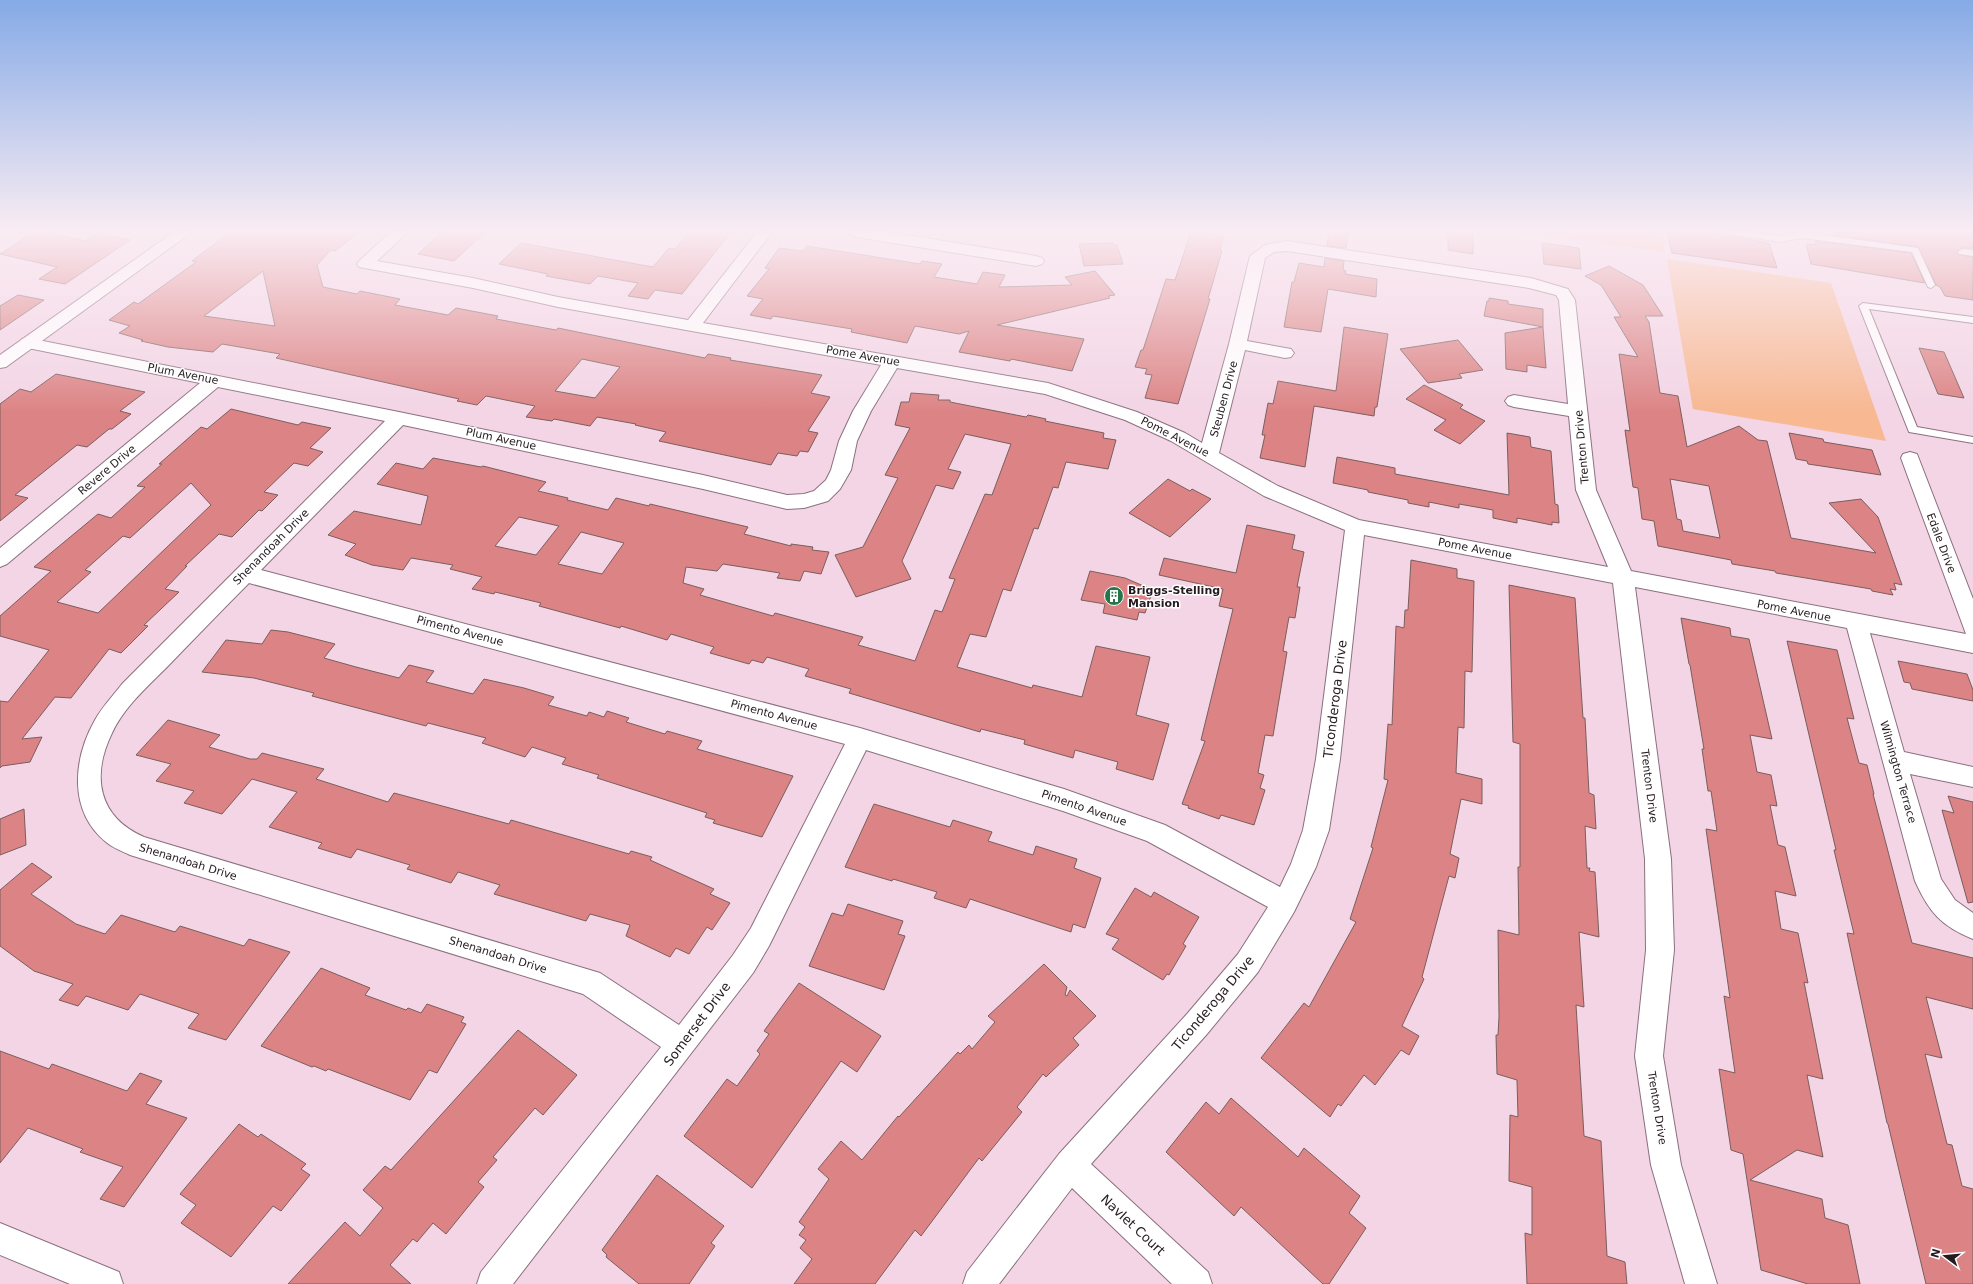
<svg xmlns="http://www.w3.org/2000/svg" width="1973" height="1284" font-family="'DejaVu Sans',sans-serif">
	<rect width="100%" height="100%" fill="#f3d5e5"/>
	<!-- green -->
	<g fill="#f7b892">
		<polygon points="1522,232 1661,232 1665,252"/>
		<polygon points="1667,259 1831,283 1886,441 1693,409"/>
	</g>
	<!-- building -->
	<g fill="#dc8485" stroke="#7b5d5d" fill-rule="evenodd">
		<polygon points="34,232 45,232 85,241 97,233 130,240 65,284 39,279 57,267 0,254"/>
		<path d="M230 232H359L335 251 331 250 317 265 323 287 357 294 360 291 400 299 395 305 448 315 456 308 498 316 496 319 556 330 558 328 705 358 708 354 731 358 730 360 822 375 811 393 830 397 808 431 818 433 808 452 800 451 797 456 778 453 771 465 659 441 666 432 635 425 636 424 597 417 590 426 554 419 552 421 526 417 535 406 486 396 477 405 457 401 459 399 276 358 280 354 222 344 213 352 168 347 141 341 143 340 119 333 130 326 109 320 134 302 138 304 196 262 192 261ZM263 271 275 326 204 316ZM582 359 620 367 595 398 555 391Z"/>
		<polygon points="442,232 485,232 454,261 418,254"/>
		<polygon points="689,232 731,232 682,294 655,290 648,299 628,296 638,283 598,276 590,284 546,276 548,274 499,264 521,243 653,267 669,248 675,249"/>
		<polygon points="1191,232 1224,236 1220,251 1222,251 1208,299 1210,299 1178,404 1145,398 1152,375 1145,374 1147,369 1135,367 1141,350 1143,350 1166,279 1175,280"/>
		<polygon points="1329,232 1349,232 1346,248 1327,246"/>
		<polygon points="1448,232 1473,232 1473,254 1448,250"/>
		<polygon points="1667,232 1703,232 1769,243 1777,268 1672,253"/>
		<polygon points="1835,232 1973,232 1973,248 1962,248 1957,252 1959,255 1973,257 1973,300 1945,296 1940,287 1936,285 1918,247 1836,235"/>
		<polygon points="1815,241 1911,253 1925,283 1811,264 1806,244 1816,245"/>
		<polygon points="1113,243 1114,245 1117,245 1123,264 1084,266 1079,244"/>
		<polygon points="1542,243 1579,248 1581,269 1544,264"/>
		<polygon points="807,246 920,264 922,261 942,264 934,277 977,284 983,272 1005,275 999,287 1072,285 1065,277 1095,271 1115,295 1108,296 1110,298 997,325 1084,339 1072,371 1011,359 1010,361 959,352 969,331 959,334 915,326 907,343 851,332 852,329 773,316 771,319 750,315 763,299 747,296 769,269 765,268 779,248 803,251"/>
		<polygon points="1325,258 1344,261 1343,270 1346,271 1345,274 1377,279 1376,297 1328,289 1321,332 1284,327 1292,282 1294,282 1299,263 1324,267"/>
		<path d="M1609 266 1643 285 1663 316H1645L1649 322 1660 393 1678 396 1687 447 1739 426 1758 440 1767 441 1791 538 1876 553 1829 503 1861 499 1878 517 1902 585 1894 583 1896 590 1890 589 1893 595 1872 591 1871 589 1776 573 1775 571 1732 564 1731 560 1658 546 1654 521 1642 519 1638 488 1633 487 1625 430 1630 431 1619 354 1638 357 1614 317H1621L1601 285 1585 276ZM1670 479 1709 486 1720 538 1683 531 1681 520 1677 519Z"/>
		<polygon points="18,295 44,300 0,330 0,306"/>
		<polygon points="1489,298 1508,301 1508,304 1543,309 1543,327 1484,316 1487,301 1489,301"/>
		<polygon points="1344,327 1388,334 1377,407 1375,407 1374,416 1314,406 1305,467 1260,458 1265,435 1262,435 1268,403 1273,404 1278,381 1336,391"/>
		<polygon points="1543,327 1546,368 1527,365 1527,372 1506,369 1505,333"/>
		<polygon points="1458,340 1483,370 1459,374 1462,378 1428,383 1400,349"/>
		<polygon points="1919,348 1944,352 1964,398 1938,394"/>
		<polygon points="56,374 145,392 120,411 131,414 112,429 109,429 87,447 77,445 15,495 28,498 0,521 0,404 20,389 31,392"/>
		<polygon points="1424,385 1463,405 1460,408 1485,421 1460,444 1434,430 1446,420 1406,399"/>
		<path d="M911 393 939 395 938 400H950V402L1026 417 1028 415 1046 419 1045 421 1104 433 1103 438 1116 440 1108 469 1066 462 1058 488 1053 487 1038 529 1034 528 1011 591 1003 589 986 637 970 634 957 667 1032 688 1033 685 1082 697 1096 646 1150 657 1136 715 1169 724 1153 780 1116 769 1118 762 1075 750 1073 758 1024 744 1025 740 981 729 980 732 849 693 851 689 805 676 809 669 767 657 763 663 752 660 749 664 710 653 714 647 671 634 667 640 621 626 620 628 539 606 541 603 495 592 494 594 472 589 482 577 450 569 453 565 411 558 403 570 372 565 345 555 356 544 328 535 354 511 421 525 428 496 377 484 396 463 423 469 433 458 481 467 483 466 546 482 538 491 568 498 567 500 608 510 616 498 649 506 650 504 748 527 744 534 791 546V544L813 547 812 550 829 552 821 574 804 571 800 581 777 578 780 573 723 564 717 571 686 567 683 583 704 589 700 595 773 616 775 613 863 637 858 645 915 661 935 610 942 612 955 579 949 578 985 494 992 495 1011 444 965 434 948 469 961 472 953 489 936 485 902 561 911 579 856 597 835 555 863 547 898 478 885 475 910 428 895 425 901 402H909ZM519 517 559 526 536 555 495 546ZM581 532 624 543 602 574 558 564Z"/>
		<path d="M231 409 298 425 302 422 331 428 310 448 323 452 308 466 294 463 264 492 278 495 262 511 259 510 232 537 219 534 185 566H187L165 589 179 592 144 625 148 626 121 653 109 649 71 698 55 697 22 739 42 737 30 762 2 766 0 768V701L8 702 49 650 0 636V616L51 571 34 567 98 514 111 518 145 487 137 486 162 464H159L201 427 207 429ZM191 483 211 505 98 613 57 602 91 572 85 570 123 536 130 538Z"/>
		<polygon points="1507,433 1530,437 1531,447 1551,451 1555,504 1558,505 1559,523 1552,522 1552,525 1517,518 1517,523 1493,518 1493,510 1459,504 1459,508 1429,502 1429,507 1408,503 1408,500 1368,492 1368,490 1333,483 1337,457 1395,468 1395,474 1509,495"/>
		<polygon points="1789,433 1823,439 1824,442 1872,450 1881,475 1808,464 1807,461 1796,459"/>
		<polygon points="1168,479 1190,491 1192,489 1211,499 1170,537 1129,513"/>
		<polygon points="1247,525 1295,535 1292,549 1304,552 1297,587 1300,587 1295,618 1289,617 1283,651 1287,652 1273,736 1265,735 1258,773 1264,775 1260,788 1265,790 1254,825 1221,815 1219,819 1188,808 1189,806 1182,804 1205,741 1201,740 1233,609 1219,606 1223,589 1159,575 1164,558 1236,573"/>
		<polygon points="1411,560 1457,569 1457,578 1474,581 1472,672 1465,671 1464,728 1458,727 1456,773 1482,779 1482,804 1461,799 1450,854 1459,858 1455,878 1449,876 1422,977 1424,979 1402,1026 1419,1036 1409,1055 1401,1050 1375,1085 1364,1075 1341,1106 1338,1104 1330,1117 1261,1058 1304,1003 1309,1007 1356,922 1350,919 1373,848 1371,847 1388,780 1384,779 1388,724 1392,725 1396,626 1404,628 1405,610 1408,610"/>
		<polygon points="1090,571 1125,578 1153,590 1145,613 1139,612 1137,620 1103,613 1105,604 1081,600"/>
		<polygon points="1509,585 1575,598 1583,718 1585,718 1589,793 1594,795 1596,829 1585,826 1587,868 1590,868 1589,871 1595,872 1599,937 1579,932 1584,1007 1576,1005 1584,1136 1601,1141 1607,1256 1625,1262 1627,1284 1527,1284 1525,1233 1532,1235 1532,1187 1509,1181 1510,1115 1518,1117 1517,1080 1497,1074 1496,1035 1498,1035 1499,1017 1498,930 1519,935 1518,867 1520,867 1520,744 1513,742"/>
		<polygon points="1681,618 1730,628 1731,636 1749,639 1772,739 1750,735 1757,772 1771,775 1777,806 1770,805 1778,845 1785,847 1796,896 1775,891 1781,929 1798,933 1808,983 1804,982 1823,1079 1807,1075 1823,1157 1797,1150 1750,1180 1822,1199 1825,1218 1848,1225 1860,1284 1808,1284 1761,1270 1743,1154 1731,1150 1719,1069 1735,1073 1724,996 1730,998 1706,829 1717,831 1711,791 1708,791 1702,749 1704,749 1690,665 1689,664"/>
		<polygon points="271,630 288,632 335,644 324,658 356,667 399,678 409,665 434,671 426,682 473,694 484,679 524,688 554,697 548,705 587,716 589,712 604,717 607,711 629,718 626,722 665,734 667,731 702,741 697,749 793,776 762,837 713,823 715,820 705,817 707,813 597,778 599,775 562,764 566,758 532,747 525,757 482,743 486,738 428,723 426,726 312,696 314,693 254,678 202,672 226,640 262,644"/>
		<polygon points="1787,641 1837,650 1854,719 1847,718 1859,763 1867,765 1874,794 1873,794 1912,943 1973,958 1973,1009 1926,997 1942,1058 1925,1054 1947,1144 1952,1145 1962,1186 1973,1189 1973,1284 1926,1284 1888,1124 1887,1123 1847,933 1854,934 1834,850 1836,850"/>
		<polygon points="1898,661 1967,674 1973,690 1973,701 1912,689 1910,683 1904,682"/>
		<polygon points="168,720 220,735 209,747 250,759 257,759 262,753 324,769 316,779 388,802 394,793 509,824 511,820 629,854 631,851 652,857 650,860 714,889 710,894 730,903 712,930 707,927 689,954 676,948 670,957 626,936 630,925 590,914 586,921 494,894 500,885 458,872 451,883 407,869 410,865 357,849 351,858 318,848 322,843 269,827 297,792 252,779 222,814 184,803 194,791 156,781 171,764 136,755"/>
		<polygon points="1948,796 1973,802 1973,902 1968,903 1942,810 1954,813"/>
		<polygon points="874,804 950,827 953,820 992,832 988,841 1033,855 1036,846 1077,859 1074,868 1101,878 1085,928 1073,924 1071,932 970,899 966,908 934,898 937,892 893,879 892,881 845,867"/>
		<polygon points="24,809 26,845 0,855 0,819"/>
		<polygon points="32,863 52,877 31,894 76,924 105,934 121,915 175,932 180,926 244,946 249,939 290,952 226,1040 188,1028 199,1014 140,994 128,1010 86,996 78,1006 59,1000 73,984 34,971 0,946 0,890"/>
		<polygon points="1135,888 1151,897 1154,892 1199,917 1183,944 1186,946 1169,975 1167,974 1163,980 1112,949 1119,939 1106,934"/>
		<polygon points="848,904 903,921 898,934 905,936 884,990 809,966 832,913 843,916"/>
		<polygon points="1044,964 1067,987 1065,995 1067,996 1070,990 1096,1016 1073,1038 1079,1045 1046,1077 1043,1074 1017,1107 1022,1112 982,1161 979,1158 921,1236 915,1230 875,1284 794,1284 812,1259 800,1248 806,1240 799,1235 805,1227 799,1222 829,1179 818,1169 841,1141 862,1160 898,1116 899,1117 958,1052 960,1054 969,1045 972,1049 995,1022 988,1016"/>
		<polygon points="321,968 370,988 365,995 406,1010 408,1008 421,1013 427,1004 464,1017 461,1022 466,1024 437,1073 429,1070 410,1100 328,1069 326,1071 314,1066 312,1067 261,1046"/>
		<polygon points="799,983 881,1036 857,1072 841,1061 752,1188 684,1136 727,1079 737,1086 760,1054 757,1051 769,1034 764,1031"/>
		<polygon points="518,1030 577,1075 543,1115 535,1108 493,1157 497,1160 478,1182 484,1187 446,1234 433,1223 417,1242 413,1239 390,1265 411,1284 288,1284 345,1222 360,1236 383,1208 363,1190 385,1166 391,1170"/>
		<polygon points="0,1051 49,1069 52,1064 127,1091 140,1073 162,1081 146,1104 187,1118 124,1207 100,1199 123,1167 80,1152 83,1149 28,1128 0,1163"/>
		<polygon points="1231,1098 1298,1157 1304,1148 1360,1196 1349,1213 1366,1228 1329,1284 1323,1284 1241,1207 1234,1216 1166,1152 1206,1102 1219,1114"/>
		<polygon points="239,1124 258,1137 261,1134 306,1164 301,1169 310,1175 281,1211 273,1206 231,1257 181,1223 196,1205 180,1194"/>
		<polygon points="657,1175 724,1226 711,1243 715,1246 689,1284 639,1284 606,1257 607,1255 602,1250"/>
	</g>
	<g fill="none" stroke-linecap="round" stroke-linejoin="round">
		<defs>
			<g id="lane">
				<polygon points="1725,232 1750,232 1780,236 1802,232 1918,248 1935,285 1931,288 1928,287 1912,252 1802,238 1780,242 1729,234"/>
				<polygon points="1962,249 1973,250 1973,256 1959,254 1958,252"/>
				<polygon points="1863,303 1973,317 1973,323 1869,309 1917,427 1973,437 1973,443 1909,432 1859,306"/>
			</g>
			<g id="street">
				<path d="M391 232H408L377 261 473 278 558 297 688 320 757 232H772L703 323 1048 383 1137 412 1185 433 1202 443 1229 344 1250 256 1265 245 1287 241 1531 278 1568 289 1575 300 1596 490 1631 571 1966 634 1901 458 1903 454 1910 452 1917 454 1973 599V653L1870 633 1904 752 1973 767V787L1910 774 1941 879 1955 900 1973 913V939C1941 926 1929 912 1915 881L1847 628 1635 587 1671 859 1674 950 1663 1056 1681 1165 1717 1284H1685L1651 1165 1635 1056 1646 950 1645 859 1613 583 1364 535 1340 759 1329 830 1316 867 1294 912 1258 972 1207 1034 1091 1164 1208 1272 1212 1284H1172L1072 1188 999 1284H963L967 1272 1059 1154 1187 1014 1238 954 1268 907 1147 841 1063 811 866 750 769 946 753 973 513 1284H477L481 1272 661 1047 583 994 130 855C122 851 113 848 106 842 68 811 73 759 95 720 102 707 113 696 122 684L385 421 218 387 7 564 0 567V548L200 383 28 348 22 347 19 343 22 339 28 338 399 412 703 475 787 495 804 494 814 491 826 480 831 470 839 441 853 411 881 365 558 307 473 288 359 267 357 264 359 261ZM1287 251 1529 288 1556 295 1559 300 1568 404 1514 395 1508 397 1505 401 1508 405 1514 407 1569 416 1576 490 1608 567 1359 520 1278 486 1219 453 1245 350 1285 358 1291 357 1294 353 1291 349 1247 341 1265 258 1274 252ZM897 368 1045 394 1125 420 1171 441 1264 496 1345 530 1316 759 1303 830 1291 864 1280 887 1165 825 1064 789 860 728 261 570 403 425 703 489 787 509 804 508 828 501 840 489 851 470 857 441 871 411ZM249 583 845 744 751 928 733 955 679 1025 600 973 590 970 144 837C98 817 91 776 112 733 124 707 148 686 168 666 195 638 222 610 249 583Z"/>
				<polygon points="849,232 887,232 1036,256 1042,258 1044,261 1042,264 1036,266 856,237 851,235"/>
				<polygon points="0,1223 119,1272 123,1284 70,1284 0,1255"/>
			</g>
			<polygon id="secondary" points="174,232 192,232 6,367 0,368 0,355"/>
		</defs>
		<!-- lane casing -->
		<use href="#lane" stroke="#8b707e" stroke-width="2"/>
		<!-- street casing -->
		<use href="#street" stroke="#8b707e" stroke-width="2"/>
		<!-- secondary casing -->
		<use href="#secondary" stroke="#8b707e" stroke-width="2"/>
		<!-- lane -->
		<use href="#lane" fill="#fff" fill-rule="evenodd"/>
		<!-- street -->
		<use href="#street" fill="#fff" fill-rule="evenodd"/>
		<!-- secondary -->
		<use href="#secondary" fill="#fff" fill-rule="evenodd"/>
	</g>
	<!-- sky -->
	<linearGradient id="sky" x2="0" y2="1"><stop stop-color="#85aae6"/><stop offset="0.56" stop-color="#faecf3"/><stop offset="1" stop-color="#faecf3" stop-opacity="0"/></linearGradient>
	<rect width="1973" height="412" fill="url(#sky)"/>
	<!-- icons -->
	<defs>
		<symbol id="building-disc" viewBox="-11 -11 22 22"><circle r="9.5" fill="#257648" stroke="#fff"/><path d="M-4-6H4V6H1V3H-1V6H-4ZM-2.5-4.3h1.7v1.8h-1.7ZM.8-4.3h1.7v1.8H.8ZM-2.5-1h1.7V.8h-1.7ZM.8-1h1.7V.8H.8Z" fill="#fff"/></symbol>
	</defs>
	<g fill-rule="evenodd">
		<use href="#building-disc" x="1103" y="585" width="22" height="22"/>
	</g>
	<g text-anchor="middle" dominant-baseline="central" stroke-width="3" stroke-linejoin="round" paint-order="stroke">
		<!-- street labels -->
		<g font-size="11" fill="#241a1f" stroke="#fff">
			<text transform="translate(863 356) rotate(10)">Pome Avenue</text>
			<text transform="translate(183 374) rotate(11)">Plum Avenue</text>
			<text transform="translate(1224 399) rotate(-75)">Steuben Drive</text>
			<text transform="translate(1175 437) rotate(27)">Pome Avenue</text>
			<text transform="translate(501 439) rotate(12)">Plum Avenue</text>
			<text transform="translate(1582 447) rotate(-95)">Trenton Drive</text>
			<text transform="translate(107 470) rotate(-40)">Revere Drive</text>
			<text transform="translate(1941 543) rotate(69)">Edale Drive</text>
			<text transform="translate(271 547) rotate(-45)">Shenandoah Drive</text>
			<text transform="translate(1475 549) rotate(11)">Pome Avenue</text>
			<text transform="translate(1794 611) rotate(11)">Pome Avenue</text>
			<text transform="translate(460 631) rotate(15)">Pimento Avenue</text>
			<text transform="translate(774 715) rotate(15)">Pimento Avenue</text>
			<text transform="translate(1898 772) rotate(74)">Wilmington Terrace</text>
			<text transform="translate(1649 786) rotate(83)">Trenton Drive</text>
			<text transform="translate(1084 808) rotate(19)">Pimento Avenue</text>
			<text transform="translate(188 862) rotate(17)">Shenandoah Drive</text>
			<text transform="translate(498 955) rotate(17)">Shenandoah Drive</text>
			<text transform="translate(1657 1108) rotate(81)">Trenton Drive</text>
		</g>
		<!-- poi labels -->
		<g font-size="11" font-weight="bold" fill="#241a1f" stroke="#fff" text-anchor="start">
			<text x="1128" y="590">Briggs-Stelling<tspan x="1128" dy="13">Mansion</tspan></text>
		</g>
		<!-- near-street labels -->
		<g font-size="13" fill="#241a1f" stroke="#fff">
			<text transform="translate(1335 699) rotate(-83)">Ticonderoga Drive</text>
			<text transform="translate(1213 1003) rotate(-50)">Ticonderoga Drive</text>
			<text transform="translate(697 1024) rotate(-53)">Somerset Drive</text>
			<text transform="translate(1133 1225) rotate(43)">Navlet Court</text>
		</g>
	</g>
	<!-- north arrow -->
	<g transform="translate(1945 1256) rotate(286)" stroke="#ffffff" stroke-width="3" paint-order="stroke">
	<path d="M0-3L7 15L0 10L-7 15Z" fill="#241a1f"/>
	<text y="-6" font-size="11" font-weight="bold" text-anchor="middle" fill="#241a1f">N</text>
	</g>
</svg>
